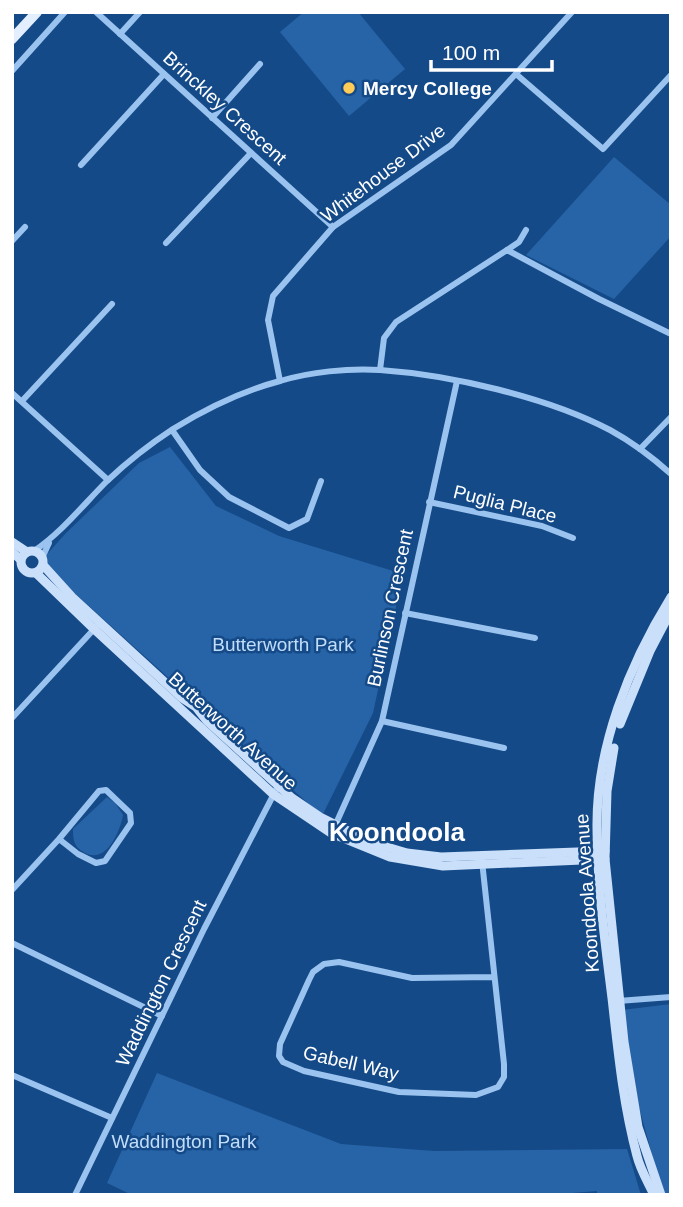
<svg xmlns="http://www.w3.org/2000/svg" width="683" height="1207" font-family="Helvetica,sans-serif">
	<rect width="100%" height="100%" fill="#154a88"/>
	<!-- green -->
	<g fill="#2764a7">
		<polygon points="304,12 358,12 405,69 349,116 280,32"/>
		<polygon points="614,157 671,205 671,236 614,299 526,255"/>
		<polygon points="170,447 216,506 279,536 403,574 373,713 322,816 40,562 66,533 139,463"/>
		<path d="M107 797 115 803 123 815C120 831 107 864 85 853 74 847 73 841 73 829Z"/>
		<polygon points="671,1004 671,1195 663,1195 639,1107 622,1010"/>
		<polygon points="157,1073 341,1144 434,1151 627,1149 641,1195 597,1195 597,1191 547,1195 132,1195 107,1183"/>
	</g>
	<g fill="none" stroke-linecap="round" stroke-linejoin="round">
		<!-- street -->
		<g stroke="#9bc3ef" stroke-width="6">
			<polyline points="96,12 333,227"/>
			<polyline points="120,34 140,12"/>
			<polyline points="12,71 65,12"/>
			<polyline points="516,74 603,149 671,75"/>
			<polyline points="212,118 260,64"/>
			<polyline points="81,165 164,74"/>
			<polyline points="12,241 25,227"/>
			<polyline points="166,243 251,153"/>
			<polyline points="507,250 519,242 526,230"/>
			<polyline points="380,370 384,338 396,322 507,250 599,299 671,334"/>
			<polyline points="280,381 268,320 273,296 333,227 451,145 572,12"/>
			<polyline points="12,393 108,480"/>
			<polyline points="22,401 112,304"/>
			<polyline points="172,430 200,470 229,497 289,528 307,519 321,481"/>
			<polyline points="640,449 671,417"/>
			<polyline points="429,502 542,526 573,538"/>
			<path d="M34 551C62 532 83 505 107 481 127 462 150 444 173 429 207 408 242 391 280 381 310 372 348 368 380 370 451 375 547 397 610 430 632 442 652 457 671 474"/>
			<polyline points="42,558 49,543"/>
			<polyline points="405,613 535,638"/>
			<polyline points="12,718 96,627"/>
			<polyline points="382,721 504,748"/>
			<polyline points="334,828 382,721 457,381"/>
			<polyline points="482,861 504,1064 504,1077 498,1087 476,1095 399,1092 304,1071 283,1062 279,1056 280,1044 309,980 313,972 324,964 339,962 412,978 493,977"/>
			<polyline points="12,890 59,839 99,791 106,790 130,813 131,823 105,861 96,863 78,854 59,839"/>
			<polyline points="12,943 162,1016"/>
			<polyline points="618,1001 671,997"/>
			<polyline points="12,1075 112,1118"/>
			<polyline points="75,1195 204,929 278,786"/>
		</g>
		<!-- secondary -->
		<g stroke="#c9dffa" stroke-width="9">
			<polyline points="12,542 27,552"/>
			<circle cx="32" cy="562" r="11"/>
			<polyline points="12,552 21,560"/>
			<polyline points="43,565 72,597 182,698 196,707 207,721 292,798 320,817 370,842 407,853 441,857 605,851"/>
			<polyline points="36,573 94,629 273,794 331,833 390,857 443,866 605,859"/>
			<polyline points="620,724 650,651 671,611"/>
			<polyline points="614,748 607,791 605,859 624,1042 638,1127 661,1195"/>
			<path d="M654 1195C648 1182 640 1169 637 1156 623 1104 618 1051 612 998 605 942 597 884 597 828 596 747 629 665 671 597"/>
		</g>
		<!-- primary -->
		<polyline stroke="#e3efff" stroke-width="10" points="12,39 37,12"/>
	</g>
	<!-- markers -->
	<circle fill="#ffcb59" stroke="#154a88" stroke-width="2.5" cx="349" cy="88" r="7"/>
	<g text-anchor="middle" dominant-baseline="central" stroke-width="5" stroke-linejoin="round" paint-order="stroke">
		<!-- poi labels -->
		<g font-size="19" font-weight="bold" fill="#fff" stroke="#154a88" text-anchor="start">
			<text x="363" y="88">Mercy College</text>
		</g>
		<!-- street labels -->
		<g font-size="19" fill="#fff" stroke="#154a88">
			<text transform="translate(225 108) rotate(42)">Brinckley Crescent</text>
			<text transform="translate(383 173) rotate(-37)">Whitehouse Drive</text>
			<text transform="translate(505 504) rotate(14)">Puglia Place</text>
			<text transform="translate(390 608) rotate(-78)">Burlinson Crescent</text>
			<text transform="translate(233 731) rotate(42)">Butterworth Avenue</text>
			<text transform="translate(587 893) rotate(-94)">Koondoola Avenue</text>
			<text transform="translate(161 983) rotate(-64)">Waddington Crescent</text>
			<text transform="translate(351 1063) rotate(13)">Gabell Way</text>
		</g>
		<!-- park labels -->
		<g font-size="19" fill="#c1ddfb" stroke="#154a88">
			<text x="283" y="644">Butterworth Park</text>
			<text x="184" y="1141">Waddington Park</text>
		</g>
		<!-- district labels -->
		<g font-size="26" font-weight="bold" fill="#fff" stroke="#154a88">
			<text x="397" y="832">Koondoola</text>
		</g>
	</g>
	<!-- border -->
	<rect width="683" height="1207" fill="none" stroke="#ffffff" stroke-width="28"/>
	<!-- scale -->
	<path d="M431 60v10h121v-10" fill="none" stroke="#ffffff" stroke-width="3.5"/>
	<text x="442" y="60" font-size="21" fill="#ffffff" stroke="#154a88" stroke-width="5" paint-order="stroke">100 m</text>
</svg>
